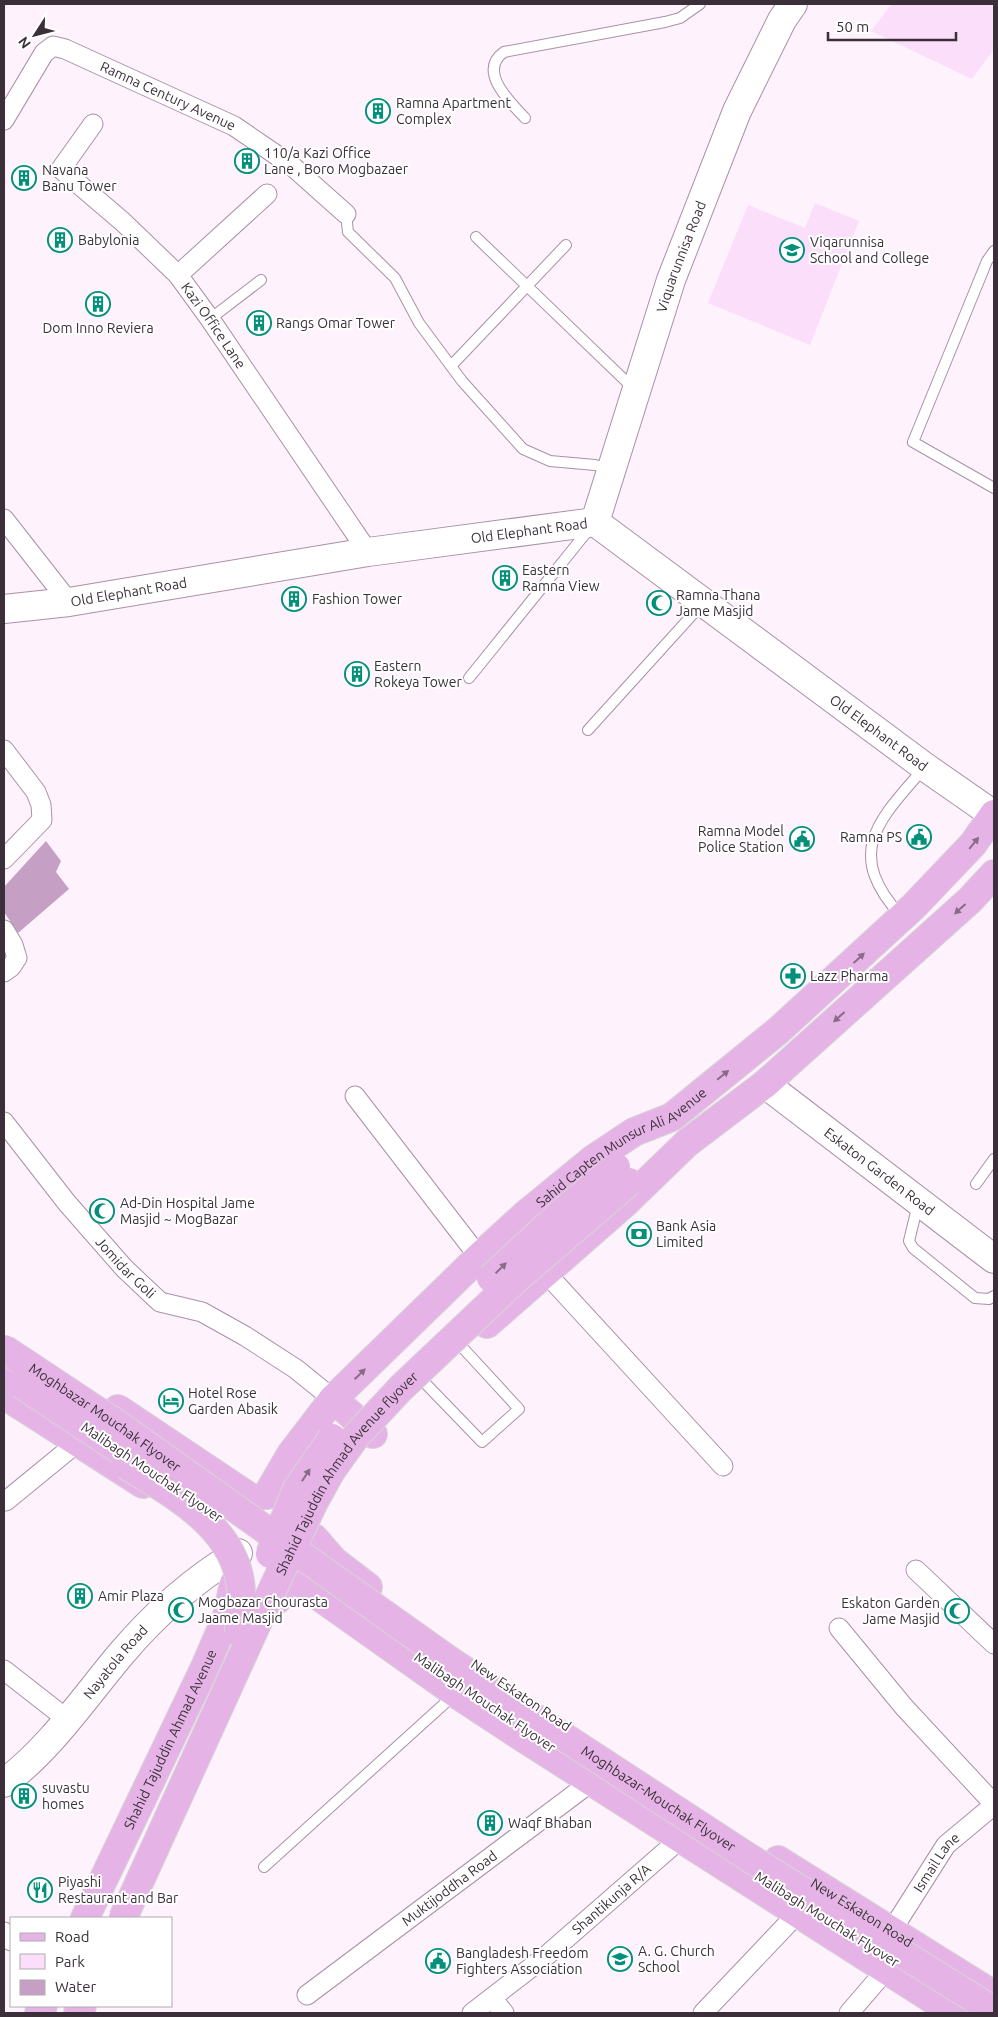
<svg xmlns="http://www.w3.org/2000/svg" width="998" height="2017" font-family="Ubuntu,sans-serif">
	<rect width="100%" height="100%" fill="#fef2fd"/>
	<!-- green -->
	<g fill="#fbdefa">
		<polygon points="892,4 994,4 994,49 972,79 871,31"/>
		<polygon points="815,203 859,221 810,345 708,303 748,205 805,228"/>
	</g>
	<!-- water -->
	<polygon fill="#c59fc4" points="46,841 61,861 56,872 69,889 18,933 4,912 4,887"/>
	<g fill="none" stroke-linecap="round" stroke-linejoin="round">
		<defs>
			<g id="lane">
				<path d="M525 118C510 102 477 71 504 52L665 22 680 18 700 4"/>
				<polyline points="346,214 348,232 395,278 419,323 462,381 523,449 550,461 595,465 611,469"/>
				<polyline points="476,237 634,389"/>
				<polyline points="994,251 987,261 913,442 994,488"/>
				<polyline points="210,319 261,280"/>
				<polyline points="451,366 566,245"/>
				<polyline points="469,678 590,528"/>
				<polyline points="588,730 703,603"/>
				<path d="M901 916C843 852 879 820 925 767"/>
				<polyline points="976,1184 994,1159"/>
				<polyline points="918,1204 909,1241 913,1248 975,1298 989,1299 994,1296"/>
				<polyline points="424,1382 482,1442 519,1409 461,1346"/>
				<polyline points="264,1867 454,1695"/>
			</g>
			<g id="street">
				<path id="s1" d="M4 120 44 53 53 46 65 49 234 126 291 165 346 214"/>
				<path id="s2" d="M93 124 61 169 123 222 178 275 210 319 368 552"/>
				<polyline points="178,275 267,194"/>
				<polyline points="4,519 69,602"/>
				<polyline points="4,750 36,792 41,805 42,820 4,859"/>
				<polyline points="4,930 13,945 17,958 11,967 4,972"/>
				<polyline points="355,1096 479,1257"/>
				<path id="s3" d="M4 1122 67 1203 124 1268 160 1302 202 1312 245 1336 296 1369 333 1399"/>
				<polyline points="545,1272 723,1466"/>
				<polyline points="6,1501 78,1442"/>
				<polyline points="916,1570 994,1644"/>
				<polyline points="839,1628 904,1707 994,1804"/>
				<polyline points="4,1670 68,1720"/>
				<path id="s4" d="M892 1930 946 1845 994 1805"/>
				<polyline points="4,1932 11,1941"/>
				<path id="s5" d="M307 1995 591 1782"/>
				<polyline points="492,1998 504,2013"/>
				<path id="s6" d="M472 2013 546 1956 680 1839"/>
				<polyline points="703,2013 797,1914"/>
				<polyline points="849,2013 886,1970"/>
			</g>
			<g id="secondary">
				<path id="s7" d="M595 522 671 280 737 111 782 20 793 4"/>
				<path id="s8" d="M4 609 69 602 368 552 595 522 925 767 994 815"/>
				<path id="s9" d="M765 1084 994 1259"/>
				<path id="s10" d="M4 1783C50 1749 84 1698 121 1654 154 1615 193 1580 238 1553"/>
			</g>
			<g id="primary">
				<polyline points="487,1324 624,1204 687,1143 765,1084 970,900 994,874"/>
				<polyline points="4,1373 21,1384"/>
				<polyline points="4,1395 143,1484"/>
				<polyline points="333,1399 373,1434"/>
				<polyline points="118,1409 254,1500"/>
				<path id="s11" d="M267 1495 291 1454 333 1399 479 1257 526 1214 592 1160 634 1132 672 1117 779 1030 914 906 973 844 994 814"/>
				<polyline points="314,1538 334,1561 368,1587"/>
				<polyline points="277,1600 286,1573 461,1697 525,1739 954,2013"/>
				<path id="s12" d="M778 1860 994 1995"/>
				<path id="s13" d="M85 1918 205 1667 227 1616 234 1583"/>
				<polyline points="39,2013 43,2006"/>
				<polyline points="78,2013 82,2006"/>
			</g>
		</defs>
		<!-- lane casing -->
		<use href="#lane" stroke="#aa90a9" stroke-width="12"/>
		<!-- street casing -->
		<use href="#street" stroke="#aa90a9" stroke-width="21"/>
		<!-- secondary casing -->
		<use href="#secondary" stroke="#aa90a9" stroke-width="30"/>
		<!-- primary casing -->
		<use href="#primary" stroke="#d8d6d8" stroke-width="30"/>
		<!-- lane -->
		<use href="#lane" stroke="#fff" stroke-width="10"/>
		<!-- street -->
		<use href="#street" stroke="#fff" stroke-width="19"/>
		<!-- secondary -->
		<use href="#secondary" stroke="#fff" stroke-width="28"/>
		<!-- primary -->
		<use href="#primary" stroke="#e5b3e5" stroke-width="28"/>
		<defs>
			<g id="primary-bridge">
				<polyline points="491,1278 559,1215 616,1167"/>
				<path id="s14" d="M4 1349 114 1422 446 1658 529 1714 745 1855 994 2011"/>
				<polyline points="21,1384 147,1468"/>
				<path d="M126 1465C172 1494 237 1527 241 1590 241 1603 239 1618 239 1632"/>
				<polyline points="270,1554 297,1489 332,1438"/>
				<path id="s15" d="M123 1918 275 1584 314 1502 331 1471 356 1436 401 1388 515 1280 629 1182"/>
			</g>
		</defs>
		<!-- primary-bridge casing -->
		<use href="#primary-bridge" stroke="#d8d6d8" stroke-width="30" stroke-linecap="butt"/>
		<!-- primary-bridge -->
		<use href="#primary-bridge" stroke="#e5b3e5" stroke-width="28"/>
	</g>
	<!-- one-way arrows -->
	<defs><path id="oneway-solid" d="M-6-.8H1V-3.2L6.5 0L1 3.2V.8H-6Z" transform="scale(1.25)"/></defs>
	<g fill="#886b87">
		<use href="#oneway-solid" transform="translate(974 843) rotate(-51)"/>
		<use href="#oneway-solid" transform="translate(960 909) rotate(138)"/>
		<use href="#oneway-solid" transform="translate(859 958) rotate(-43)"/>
		<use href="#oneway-solid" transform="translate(839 1017) rotate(138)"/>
		<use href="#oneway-solid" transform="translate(723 1075) rotate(-39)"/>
		<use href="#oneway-solid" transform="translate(501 1268) rotate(-44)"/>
		<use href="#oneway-solid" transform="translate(360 1374) rotate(-44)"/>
		<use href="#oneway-solid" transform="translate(306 1475) rotate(-57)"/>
	</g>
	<!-- icons -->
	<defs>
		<symbol id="building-ring" viewBox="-11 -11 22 22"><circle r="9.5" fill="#fff" stroke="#02907a" stroke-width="1.5"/><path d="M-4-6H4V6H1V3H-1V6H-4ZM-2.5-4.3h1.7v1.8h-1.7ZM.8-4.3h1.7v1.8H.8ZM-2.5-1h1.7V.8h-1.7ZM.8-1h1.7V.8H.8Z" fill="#02907a"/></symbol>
		<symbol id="university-ring" viewBox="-11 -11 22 22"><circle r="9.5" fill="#fff" stroke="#02907a" stroke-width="1.5"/><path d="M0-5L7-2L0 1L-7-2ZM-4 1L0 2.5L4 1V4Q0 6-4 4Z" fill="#02907a"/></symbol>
		<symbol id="mosque-ring" viewBox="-11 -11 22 22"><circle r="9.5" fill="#fff" stroke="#02907a" stroke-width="1.5"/><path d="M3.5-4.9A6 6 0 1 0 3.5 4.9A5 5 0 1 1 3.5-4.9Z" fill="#02907a"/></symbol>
		<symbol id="civic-ring" viewBox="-11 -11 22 22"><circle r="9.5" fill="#fff" stroke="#02907a" stroke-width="1.5"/><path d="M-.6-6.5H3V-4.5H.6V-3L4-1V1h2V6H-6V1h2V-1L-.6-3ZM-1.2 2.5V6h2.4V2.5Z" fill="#02907a"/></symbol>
		<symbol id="pharmacy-ring" viewBox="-11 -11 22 22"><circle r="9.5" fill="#fff" stroke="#02907a" stroke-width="1.5"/><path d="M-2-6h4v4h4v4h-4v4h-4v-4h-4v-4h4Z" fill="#02907a"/></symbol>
		<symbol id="bank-ring" viewBox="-11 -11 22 22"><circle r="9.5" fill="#fff" stroke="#02907a" stroke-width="1.5"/><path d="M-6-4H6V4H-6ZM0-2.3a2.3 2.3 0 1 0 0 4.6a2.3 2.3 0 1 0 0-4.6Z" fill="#02907a"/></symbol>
		<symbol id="hotel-ring" viewBox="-11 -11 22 22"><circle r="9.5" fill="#fff" stroke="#02907a" stroke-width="1.5"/><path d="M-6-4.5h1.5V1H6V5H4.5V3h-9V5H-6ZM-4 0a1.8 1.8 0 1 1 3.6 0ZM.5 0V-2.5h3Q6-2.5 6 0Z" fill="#02907a"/></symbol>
		<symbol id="restaurant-ring" viewBox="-11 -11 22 22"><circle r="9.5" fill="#fff" stroke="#02907a" stroke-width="1.5"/><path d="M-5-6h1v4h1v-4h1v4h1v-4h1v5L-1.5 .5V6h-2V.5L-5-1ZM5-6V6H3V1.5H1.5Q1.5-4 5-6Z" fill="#02907a"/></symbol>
		<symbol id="school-ring" viewBox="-11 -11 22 22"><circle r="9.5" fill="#fff" stroke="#02907a" stroke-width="1.5"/><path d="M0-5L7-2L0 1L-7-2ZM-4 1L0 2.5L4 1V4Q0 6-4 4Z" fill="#02907a"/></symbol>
	</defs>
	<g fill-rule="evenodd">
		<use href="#building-ring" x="364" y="97" width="28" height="28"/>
		<use href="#building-ring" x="233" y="147" width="28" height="28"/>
		<use href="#building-ring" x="10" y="164" width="28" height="28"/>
		<use href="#building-ring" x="46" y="226" width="28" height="28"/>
		<use href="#university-ring" x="778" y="236" width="28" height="28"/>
		<use href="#building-ring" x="84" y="290" width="28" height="28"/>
		<use href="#building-ring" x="245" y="309" width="28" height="28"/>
		<use href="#building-ring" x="491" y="564" width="28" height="28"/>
		<use href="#building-ring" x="280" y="585" width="28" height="28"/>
		<use href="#mosque-ring" x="645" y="589" width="28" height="28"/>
		<use href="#building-ring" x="343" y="660" width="28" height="28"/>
		<use href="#civic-ring" x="905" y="823" width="28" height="28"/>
		<use href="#civic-ring" x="788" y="825" width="28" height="28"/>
		<use href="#pharmacy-ring" x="779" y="962" width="28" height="28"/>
		<use href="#mosque-ring" x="88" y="1197" width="28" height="28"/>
		<use href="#bank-ring" x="625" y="1220" width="28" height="28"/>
		<use href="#hotel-ring" x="157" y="1387" width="28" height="28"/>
		<use href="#building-ring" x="66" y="1582" width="28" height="28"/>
		<use href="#mosque-ring" x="167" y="1596" width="28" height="28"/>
		<use href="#mosque-ring" x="943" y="1597" width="28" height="28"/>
		<use href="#building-ring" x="10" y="1782" width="28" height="28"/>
		<use href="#building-ring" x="476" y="1809" width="28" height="28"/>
		<use href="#restaurant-ring" x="26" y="1876" width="28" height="28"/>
		<use href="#school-ring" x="606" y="1945" width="28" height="28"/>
		<use href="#civic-ring" x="424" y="1947" width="28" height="28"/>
	</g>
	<g text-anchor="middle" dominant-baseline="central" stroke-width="4" stroke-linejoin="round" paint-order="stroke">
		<!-- street labels -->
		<g font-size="14" fill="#3b303a" stroke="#fff">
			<text stroke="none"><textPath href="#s1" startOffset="215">Ramna Century Avenue</textPath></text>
			<text stroke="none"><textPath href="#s7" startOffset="279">Viquarunnisa Road</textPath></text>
			<text stroke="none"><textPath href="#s2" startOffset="275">Kazi Office Lane</textPath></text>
			<text stroke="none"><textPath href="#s8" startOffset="531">Old Elephant Road</textPath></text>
			<text stroke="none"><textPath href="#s8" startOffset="126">Old Elephant Road</textPath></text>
			<text stroke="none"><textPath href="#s8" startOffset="951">Old Elephant Road</textPath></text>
			<text stroke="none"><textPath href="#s11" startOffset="501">Sahid Capten Munsur Ali Avenue</textPath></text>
			<text stroke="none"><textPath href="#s9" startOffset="144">Eskaton Garden Road</textPath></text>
			<text stroke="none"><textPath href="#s3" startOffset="190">Jomidar Goli</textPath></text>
			<text stroke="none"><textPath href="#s14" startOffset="122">Moghbazar Mouchak Flyover</textPath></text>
			<text transform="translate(152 1472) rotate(34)">Malibagh Mouchak Flyover</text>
			<text stroke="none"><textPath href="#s15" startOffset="500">Shahid Tajuddin Ahmad Avenue flyover</textPath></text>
			<text stroke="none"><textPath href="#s10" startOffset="165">Nayatola Road</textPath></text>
			<text transform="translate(521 1695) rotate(34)">New Eskaton Road</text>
			<text transform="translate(485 1702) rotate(34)">Malibagh Mouchak Flyover</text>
			<text stroke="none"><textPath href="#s13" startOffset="198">Shahid Tajuddin Ahmad Avenue</textPath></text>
			<text stroke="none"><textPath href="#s14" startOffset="794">Moghbazar-Mouchak Flyover</textPath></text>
			<text stroke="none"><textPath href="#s4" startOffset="81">Ismail Lane</textPath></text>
			<text stroke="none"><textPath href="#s5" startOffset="178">Muktijoddha Road</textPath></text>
			<text stroke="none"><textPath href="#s6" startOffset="180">Shantikunja R/A</textPath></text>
			<text stroke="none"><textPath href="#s12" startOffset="99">New Eskaton Road</textPath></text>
			<text transform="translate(827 1919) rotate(32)">Malibagh Mouchak Flyover</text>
		</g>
		<!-- poi labels -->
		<g font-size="14" fill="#3b303a" stroke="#fff" text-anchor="start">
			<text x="396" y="103">Ramna Apartment<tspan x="396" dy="16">Complex</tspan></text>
			<text x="264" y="153">110/a Kazi Office<tspan x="264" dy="16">Lane , Boro Mogbazaer</tspan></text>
			<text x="42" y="170">Navana<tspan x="42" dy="16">Banu Tower</tspan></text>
			<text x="78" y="240">Babylonia</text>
			<text x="810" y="242">Viqarunnisa<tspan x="810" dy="16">School and College</tspan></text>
			<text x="276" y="323">Rangs Omar Tower</text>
			<text x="98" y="328" text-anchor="middle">Dom Inno Reviera</text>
			<text x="522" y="570">Eastern<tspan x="522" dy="16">Ramna View</tspan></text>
			<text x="676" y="595">Ramna Thana<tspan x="676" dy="16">Jame Masjid</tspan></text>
			<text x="312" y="599">Fashion Tower</text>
			<text x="374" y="666">Eastern<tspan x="374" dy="16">Rokeya Tower</tspan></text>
			<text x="784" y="831" text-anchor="end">Ramna Model<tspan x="784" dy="16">Police Station</tspan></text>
			<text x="902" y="837" text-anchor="end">Ramna PS</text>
			<text x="810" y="976">Lazz Pharma</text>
			<text x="120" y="1203">Ad-Din Hospital Jame<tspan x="120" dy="16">Masjid ~ MogBazar</tspan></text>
			<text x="656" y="1226">Bank Asia<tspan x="656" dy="16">Limited</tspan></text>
			<text x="188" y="1393">Hotel Rose<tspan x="188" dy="16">Garden Abasik</tspan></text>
			<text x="98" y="1596">Amir Plaza</text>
			<text x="198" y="1602">Mogbazar Chourasta<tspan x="198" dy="16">Jaame Masjid</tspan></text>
			<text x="940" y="1603" text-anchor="end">Eskaton Garden<tspan x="940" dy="16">Jame Masjid</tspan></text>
			<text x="42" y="1788">suvastu<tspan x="42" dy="16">homes</tspan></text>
			<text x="508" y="1823">Waqf Bhaban</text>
			<text x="58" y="1882">Piyashi<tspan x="58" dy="16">Restaurant and Bar</tspan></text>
			<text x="638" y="1951">A. G. Church<tspan x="638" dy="16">School</tspan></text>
			<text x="456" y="1953">Bangladesh Freedom<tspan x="456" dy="16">Fighters Association</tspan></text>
		</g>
	</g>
	<!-- border -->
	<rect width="998" height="2017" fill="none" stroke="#3b303a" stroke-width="10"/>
	<!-- legend -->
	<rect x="10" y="1917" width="162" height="90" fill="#ffffff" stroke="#b1acb0"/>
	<rect x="20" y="1933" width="25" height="8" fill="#e5b3e5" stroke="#b1acb0"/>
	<text x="55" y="1942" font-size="15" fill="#3b303a">Road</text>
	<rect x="20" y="1954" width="25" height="15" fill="#fbdefa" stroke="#b1acb0"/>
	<text x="55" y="1967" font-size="15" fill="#3b303a">Park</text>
	<rect x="20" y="1980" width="25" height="15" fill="#c59fc4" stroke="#b1acb0"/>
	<text x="55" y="1992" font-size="15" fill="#3b303a">Water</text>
	<!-- north arrow -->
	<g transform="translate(35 35) rotate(234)" stroke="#ffffff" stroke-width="4" paint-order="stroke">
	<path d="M0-4L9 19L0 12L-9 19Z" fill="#3b303a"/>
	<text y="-8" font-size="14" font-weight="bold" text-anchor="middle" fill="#3b303a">N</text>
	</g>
	<!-- scale -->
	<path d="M828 32v8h128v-8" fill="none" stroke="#3b303a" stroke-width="2.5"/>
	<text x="836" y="32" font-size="15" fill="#3b303a" stroke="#ffffff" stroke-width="4" paint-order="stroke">50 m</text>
</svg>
